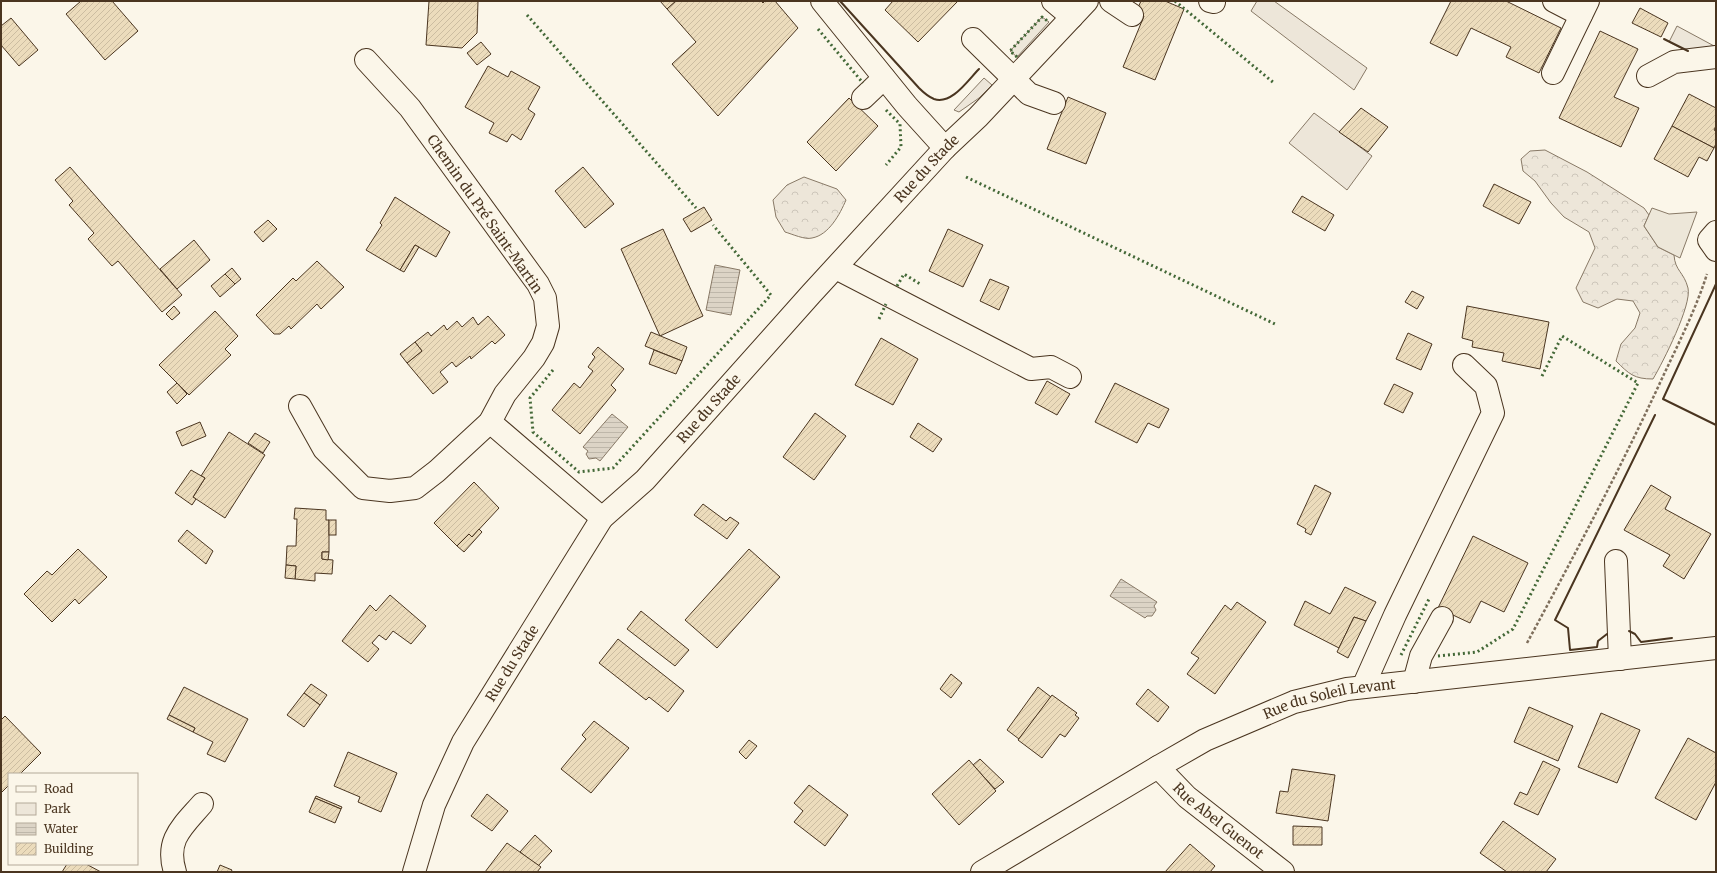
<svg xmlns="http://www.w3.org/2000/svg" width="1717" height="873" font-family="Merriweather,serif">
	<defs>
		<pattern id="forest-crowns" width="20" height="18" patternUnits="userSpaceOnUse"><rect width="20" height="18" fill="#ede6d9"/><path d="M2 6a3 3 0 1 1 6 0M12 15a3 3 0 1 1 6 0" fill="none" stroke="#cdc6ba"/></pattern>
		<pattern id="water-rules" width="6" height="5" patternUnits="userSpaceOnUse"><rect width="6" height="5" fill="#dcd4c6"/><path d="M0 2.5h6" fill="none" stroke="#beb7aa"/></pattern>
		<pattern id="building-hatch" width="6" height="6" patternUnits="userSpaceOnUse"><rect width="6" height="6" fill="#ecdcbc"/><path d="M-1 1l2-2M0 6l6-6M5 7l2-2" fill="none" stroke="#ccbda1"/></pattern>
	</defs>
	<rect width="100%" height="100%" fill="#fbf6e9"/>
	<!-- green -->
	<g fill="#ede6d9" stroke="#887966">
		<polygon points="1257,1 1274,1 1367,68 1354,90 1251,11"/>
		<polygon points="1677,26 1716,47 1689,52 1669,42"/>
		<polygon points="984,78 992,85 979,98 959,112 954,110"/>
		<polygon points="1314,113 1372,156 1347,190 1289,143"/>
	</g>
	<!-- forest -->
	<g fill="url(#forest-crowns)" stroke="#887966">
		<path d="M1545 150 1587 172 1644 208 1649 215 1644 226 1658 247 1674 255C1675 271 1684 272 1688 288 1692 305 1663 362 1653 379 1634 379 1629 374 1616 361L1621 344 1635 328 1640 313 1633 301 1617 299 1598 308 1583 302 1576 288 1595 248 1589 232 1564 217 1551 203 1535 181 1523 171 1521 159 1530 151Z"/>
		<path d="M804 177 837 189 846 200C840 214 829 235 812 238 805 240 792 234 785 232L776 217 773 200 787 185Z"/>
	</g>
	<!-- parking -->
	<g fill="#ede7d9" stroke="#887966">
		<polygon points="1042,17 1049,22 1017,57 1010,51"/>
		<polygon points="1652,208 1669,214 1697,212 1680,258 1658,247 1644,226"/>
	</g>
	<!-- water -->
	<g fill="url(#water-rules)" stroke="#887966">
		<polygon points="715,265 740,270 731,315 706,310"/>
		<polygon points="612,414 628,427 600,461 596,458 589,459 586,454 588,451 583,447"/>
		<polygon points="1121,579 1157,602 1154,606 1156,610 1152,616 1147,616 1145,618 1110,596"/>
	</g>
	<!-- building -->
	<g fill="url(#building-hatch)" stroke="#4a3520">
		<polygon points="81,1 112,1 138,31 105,60 66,14"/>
		<polygon points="429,1 478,1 477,33 462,48 426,45"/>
		<polygon points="660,1 676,1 667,9"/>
		<polygon points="676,1 761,1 763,3 765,1 775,1 798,28 718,116 672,64 696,42 667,9"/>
		<polygon points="893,1 958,1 918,42 885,10"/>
		<polygon points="1141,1 1165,1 1184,9 1155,80 1123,67 1144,16 1136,12"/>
		<polygon points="1451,1 1506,1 1561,28 1539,73 1506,57 1511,47 1471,28 1457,56 1430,43"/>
		<polygon points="1640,8 1668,23 1661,37 1632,23"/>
		<polygon points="11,18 38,50 19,66 1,45 1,26"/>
		<polygon points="1600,31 1638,49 1614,97 1639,108 1621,147 1559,118"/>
		<polygon points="481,42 491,54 477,65 467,53"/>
		<polygon points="488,66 508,77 511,71 540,87 528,109 535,114 521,140 512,134 507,142 489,133 494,123 465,107"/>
		<polygon points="1689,94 1716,108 1716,126 1714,130 1716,131 1716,144 1714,148 1672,126"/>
		<polygon points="1068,97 1106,113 1086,164 1047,149"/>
		<polygon points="849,98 878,126 836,171 807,142"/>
		<polygon points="1361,108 1388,127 1368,152 1339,132"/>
		<polygon points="1672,126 1714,148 1707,161 1699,157 1688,177 1654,159"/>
		<polygon points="70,167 182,295 162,312 118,261 112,266 88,239 94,233 69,205 73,201 55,180"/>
		<polygon points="583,167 614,204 585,228 555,191"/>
		<polygon points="1494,184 1531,202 1519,224 1483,206"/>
		<polygon points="1302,196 1334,215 1325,231 1292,212"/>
		<polygon points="395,197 450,232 436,257 415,245 400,270 366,250 382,225 380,223"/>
		<polygon points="704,207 712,220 691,232 683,219"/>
		<polygon points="268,220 277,229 263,242 254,232"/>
		<polygon points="663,229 703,316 660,336 621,249"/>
		<polygon points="948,229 983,245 963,287 929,271"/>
		<polygon points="194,240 210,260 177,289 160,269"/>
		<polygon points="415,245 419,247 404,272 400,270"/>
		<polygon points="317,261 344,287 321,309 317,304 291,329 289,326 280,334 274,334 256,315 293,278 296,281"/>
		<polygon points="232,268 241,279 235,284 225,274"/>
		<polygon points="225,274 235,284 220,297 211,286"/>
		<polygon points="990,279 1009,287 999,310 980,301"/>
		<polygon points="1412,291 1424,297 1417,309 1405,302"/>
		<polygon points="174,306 180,313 172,320 166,314"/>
		<polygon points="1467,306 1549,322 1540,369 1502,361 1504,353 1472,347 1473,341 1462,338"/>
		<polygon points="215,311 238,336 225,349 231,355 189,395 159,365"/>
		<polygon points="488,316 505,335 495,344 492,341 471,359 470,356 456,367 452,362 440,372 448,382 433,394 407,363 422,351 415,342 428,332 431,336 444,325 447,330 457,321 462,327 473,317 478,325"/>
		<polygon points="651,332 687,347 682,361 645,346"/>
		<polygon points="1408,333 1432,344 1421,370 1396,359"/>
		<polygon points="881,338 918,359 893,405 855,385"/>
		<polygon points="415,342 422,351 407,363 400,354"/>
		<polygon points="598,347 624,369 611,385 616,390 580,434 552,410 574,383 580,388 593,371 588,367 595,357 592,354"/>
		<polygon points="654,350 682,361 676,374 649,364"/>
		<polygon points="1047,381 1070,394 1057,415 1035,403"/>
		<polygon points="177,383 187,394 177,404 167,392"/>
		<polygon points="1115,383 1169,409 1159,428 1148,423 1137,443 1095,422"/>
		<polygon points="1394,384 1413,393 1403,413 1384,404"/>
		<polygon points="815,413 846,436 814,480 783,457"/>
		<polygon points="200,422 206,436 182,446 176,432"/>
		<polygon points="918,423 942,439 933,452 910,437"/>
		<polygon points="229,432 265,455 225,518 193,497 205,478 201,476"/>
		<polygon points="255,433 270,442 263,453 248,443"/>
		<polygon points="191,470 205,478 193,497 196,499 192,505 175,493"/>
		<polygon points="474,482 499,508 472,537 469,534 457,546 434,523"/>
		<polygon points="1315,485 1331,493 1311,535 1305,532 1306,529 1297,524"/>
		<polygon points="1651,485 1671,497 1665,509 1711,534 1684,579 1663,566 1670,555 1624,530"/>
		<polygon points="703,504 726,521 730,517 739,523 727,539 694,515"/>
		<polygon points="295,508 326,510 326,520 329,520 329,552 322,552 322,559 333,560 332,574 315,573 315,581 295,579 296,566 286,565 287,546 296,546 297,519 294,519"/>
		<rect x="329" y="520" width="7" height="15"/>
		<polygon points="479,529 482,532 464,552 457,546 469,534 472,537"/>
		<polygon points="187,530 213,551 206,564 178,541"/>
		<polygon points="1473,536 1528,563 1504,612 1481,601 1470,623 1438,608"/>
		<polygon points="78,549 107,577 79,604 75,599 52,622 24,594 47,571 52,575"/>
		<polygon points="749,549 780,577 717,648 685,620"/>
		<polygon points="322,552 329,552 328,560 322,559"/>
		<polygon points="286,565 296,566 295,579 285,578"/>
		<polygon points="1345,587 1376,602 1366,621 1354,617 1339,648 1294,625 1305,601 1330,614"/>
		<polygon points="390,595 426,626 411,644 393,631 386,640 379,635 372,643 379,649 368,662 342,641 370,605 376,611"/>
		<polygon points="1237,602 1266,622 1215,694 1187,674 1199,658 1191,653 1225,605 1231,610"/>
		<polygon points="641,611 689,650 675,666 627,629"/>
		<polygon points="1354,617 1366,621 1348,658 1337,652"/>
		<polygon points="618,639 684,691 668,712 649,697 646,700 599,663"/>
		<polygon points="951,674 962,683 951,698 940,689"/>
		<polygon points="311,684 327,695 320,705 304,693"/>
		<polygon points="184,687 248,719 225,762 207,754 213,742 193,732 195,728 169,715"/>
		<polygon points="1038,687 1051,697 1019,739 1007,730"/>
		<polygon points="1148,689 1169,707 1158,722 1136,704"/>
		<polygon points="304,693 320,705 304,727 287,715"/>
		<polygon points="1052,695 1077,713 1075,715 1079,718 1065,737 1060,734 1042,758 1018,740"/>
		<polygon points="1529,707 1573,726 1558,761 1514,742"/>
		<polygon points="1601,713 1640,730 1617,783 1578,767"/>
		<polygon points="169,715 195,728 193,732 167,719"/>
		<polygon points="5,716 41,753 20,774 9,774 9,785 1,793 1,720"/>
		<polygon points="594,721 629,748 591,793 561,769 586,739 582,735"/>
		<polygon points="1688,738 1716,753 1716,782 1696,820 1655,798"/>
		<polygon points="749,740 757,746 746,759 739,752"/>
		<polygon points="348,752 397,773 381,812 358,802 360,797 334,786"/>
		<polygon points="980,759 1004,782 995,789 973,765"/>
		<polygon points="969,760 996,791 959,825 932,794"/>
		<polygon points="1543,761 1560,769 1538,815 1514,804 1520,792 1527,795"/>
		<polygon points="1292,769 1335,775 1328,821 1276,813 1280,791 1288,792"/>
		<polygon points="809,785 848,815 825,846 794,822 803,811 794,803"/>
		<polygon points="487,794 508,811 492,831 471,816"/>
		<polygon points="316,796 342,807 341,809 315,798"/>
		<polygon points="315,798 341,809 335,823 309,812"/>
		<polygon points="1503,821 1556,859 1546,872 1507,872 1480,853"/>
		<polygon points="1293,826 1322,827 1322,845 1293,845"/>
		<polygon points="535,835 552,851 538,866 520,852"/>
		<polygon points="507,843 541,867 537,872 485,872"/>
		<polygon points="1190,844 1215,866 1210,872 1165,872"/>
		<polygon points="67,864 86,864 101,872 62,872"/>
		<polygon points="220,865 232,870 231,872 217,872"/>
	</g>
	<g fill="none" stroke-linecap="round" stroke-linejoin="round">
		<defs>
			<g id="minor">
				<polyline points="822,1 907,106 945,148"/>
				<polyline points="1053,1 1072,17"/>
				<polyline points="1111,1 1132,15"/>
				<polyline points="1210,1 1214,2"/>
				<polyline points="1554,1 1581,15"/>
				<polyline points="973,39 1029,94 1054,103"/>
				<polyline points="1553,73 1588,1"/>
				<polyline points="1648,76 1674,62 1716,57"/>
				<polyline points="863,98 884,78"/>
				<polyline points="1716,232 1709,240 1716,250"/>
				<polyline points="836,268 1031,369 1051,367 1070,377"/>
				<polyline points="300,406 324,449 363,488 390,491 415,488 437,471 490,422 505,394 534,358 543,343 548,326 545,298 538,284 410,108 366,60"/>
				<polyline points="490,422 602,518"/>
				<polyline points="1616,561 1620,659"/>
				<polyline points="1414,682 1421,656 1442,618"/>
				<polyline points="1363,687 1395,615 1493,413 1486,386 1464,365"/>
				<path id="s1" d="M1158 767 1187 797 1283 872"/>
				<path d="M175 872C165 840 182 827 202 804"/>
				<path id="s2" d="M414 872 434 805 463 742 602 518 645 480 811 294 945 148 978 117 1087 1"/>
				<path id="s3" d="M982 872 1158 767 1205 740 1294 702 1347 689 1716 648"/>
			</g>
		</defs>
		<!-- minor casing -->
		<use href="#minor" stroke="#4a3520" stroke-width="24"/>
		<!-- path -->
		<path stroke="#7f6f5c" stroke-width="2.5" stroke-dasharray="3 2" stroke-linecap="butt" d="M1527 643C1573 558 1618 473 1659 385 1676 348 1695 312 1707 274"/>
		<!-- minor -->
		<use href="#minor" stroke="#fbf6e9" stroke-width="22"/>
		<!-- hedge -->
		<g stroke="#436837" stroke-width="3" stroke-dasharray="2 3" stroke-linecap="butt">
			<polyline points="1175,1 1274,83"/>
			<polyline points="527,15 696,208"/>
			<polyline points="818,29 863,83"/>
			<polyline points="1017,57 1010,51 1042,17 1049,22"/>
			<polyline points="886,110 900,124 901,147 886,165"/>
			<polyline points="966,177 1275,324"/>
			<polyline points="897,286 904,274 920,284"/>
			<polyline points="879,319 886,304"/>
			<polyline points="553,370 530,398 533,432 579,472 613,468 771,295 713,225"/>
			<polyline points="1401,655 1430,597"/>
			<polyline points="1438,656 1477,652 1513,629 1638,383 1562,336 1541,378"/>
		</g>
		<!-- wall -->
		<g stroke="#4a3520" stroke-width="2">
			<path d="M840 1 919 88C923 92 929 97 934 99 952 105 968 80 979 69"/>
			<polyline points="1664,39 1688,51"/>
			<polyline points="1716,284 1663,399 1716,425"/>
			<polyline points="1629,631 1635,634 1641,642 1672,638"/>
			<polyline points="1607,634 1598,641 1597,647 1570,650 1568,628 1555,620 1655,415"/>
		</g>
	</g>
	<g text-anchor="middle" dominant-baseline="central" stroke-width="3" stroke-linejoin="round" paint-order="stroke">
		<!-- street labels -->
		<g font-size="14" fill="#4a3520" stroke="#fbf6e9">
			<text stroke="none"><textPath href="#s2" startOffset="880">Rue du Stade</textPath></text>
			<text transform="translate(485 214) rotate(55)">Chemin du Pré Saint-Martin</text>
			<text stroke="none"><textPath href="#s2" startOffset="556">Rue du Stade</textPath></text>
			<text stroke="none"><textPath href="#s2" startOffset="232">Rue du Stade</textPath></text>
			<text stroke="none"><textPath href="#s3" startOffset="391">Rue du Soleil Levant</textPath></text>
			<text stroke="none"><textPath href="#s1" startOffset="81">Rue Abel Guenot</textPath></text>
		</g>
	</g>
	<!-- border -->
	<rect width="1717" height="873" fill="none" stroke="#4a3520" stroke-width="4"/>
	<!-- legend -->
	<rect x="8" y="773" width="130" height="92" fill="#fbf6e9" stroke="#b4a999"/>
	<rect x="16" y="786" width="20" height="6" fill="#fbf6e9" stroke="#b4a999"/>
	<text x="44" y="793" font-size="12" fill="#4a3520">Road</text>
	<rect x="16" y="803" width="20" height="12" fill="#ede6d9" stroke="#b4a999"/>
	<text x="44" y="813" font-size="12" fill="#4a3520">Park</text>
	<rect x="16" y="823" width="20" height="12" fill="url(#water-rules)" stroke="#b4a999"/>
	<text x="44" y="833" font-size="12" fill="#4a3520">Water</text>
	<rect x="16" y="843" width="20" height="12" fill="url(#building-hatch)" stroke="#b4a999"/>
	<text x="44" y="853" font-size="12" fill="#4a3520">Building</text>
</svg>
